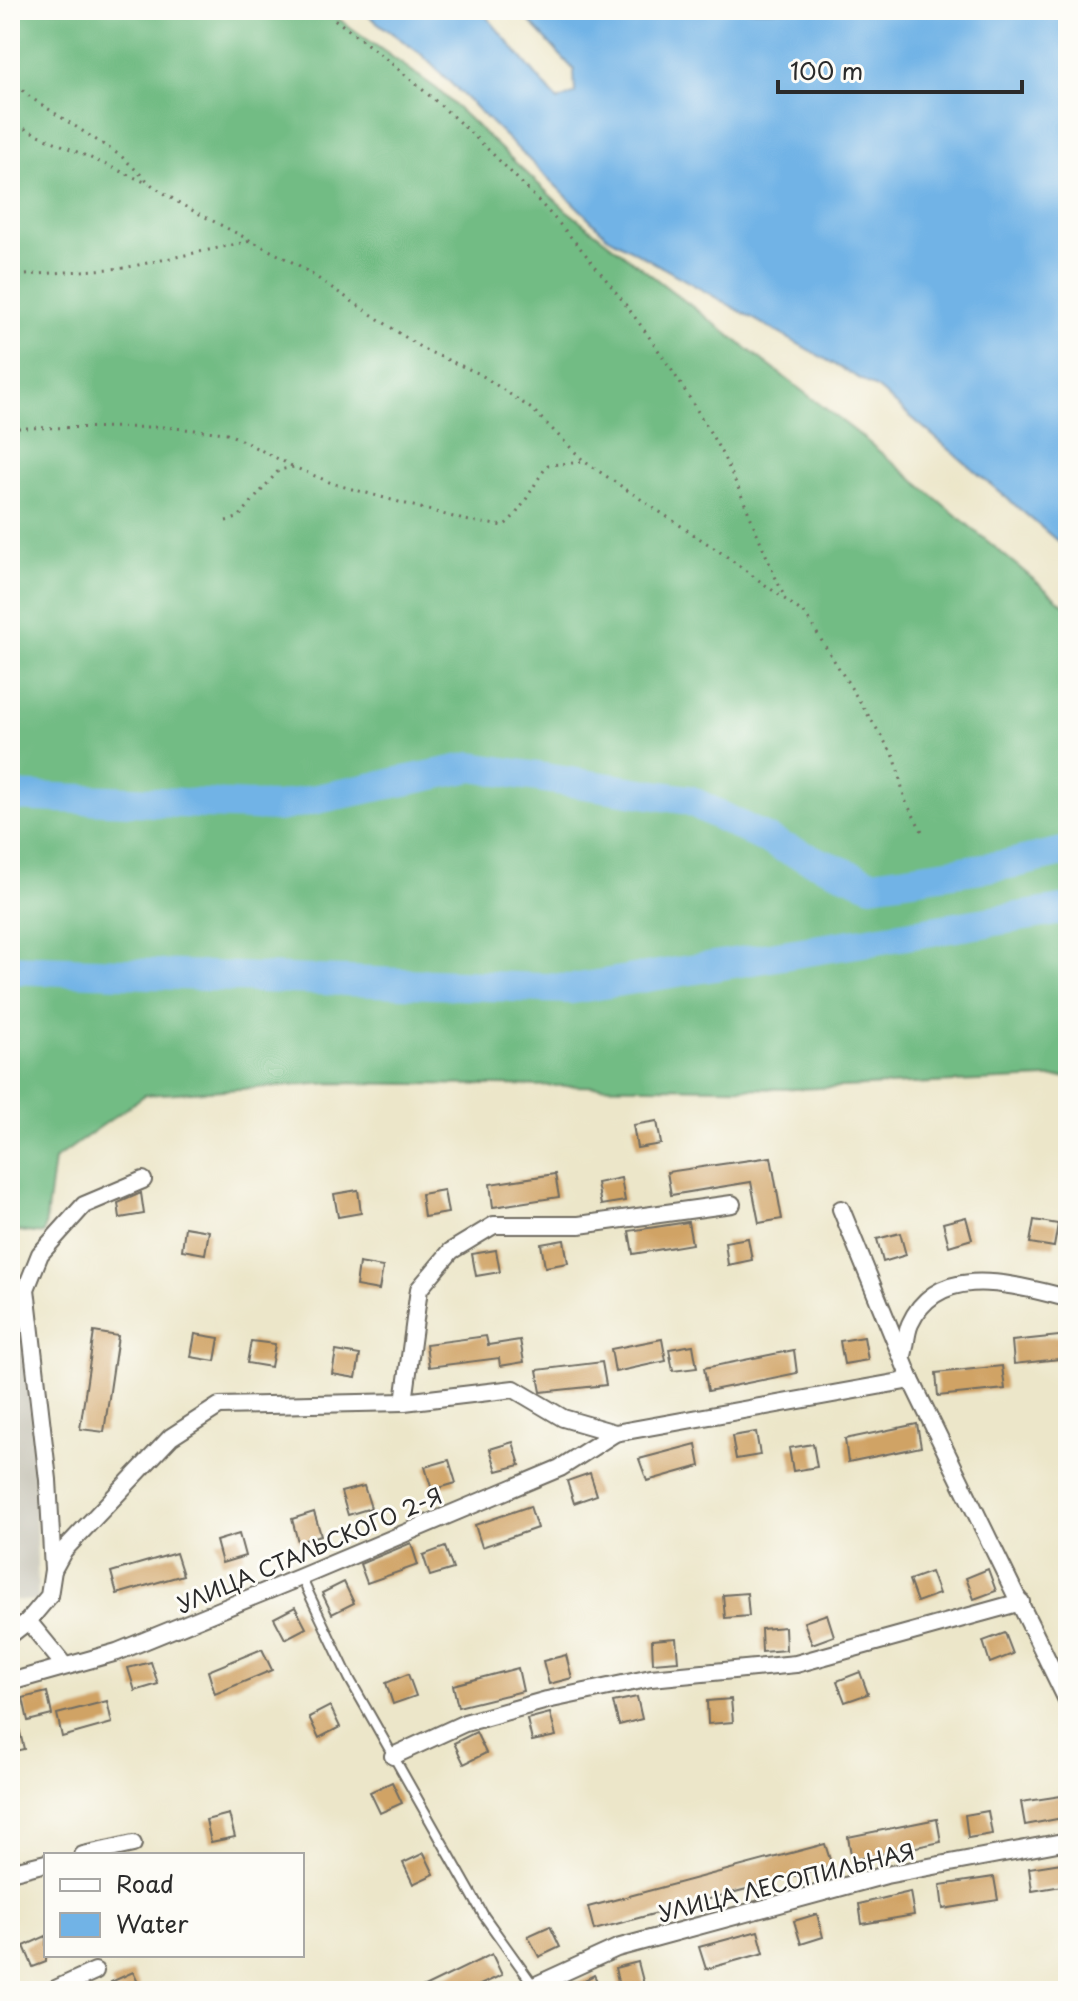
<svg xmlns="http://www.w3.org/2000/svg" width="1078" height="2001" font-family="'Playpen Sans',sans-serif">
	<rect width="100%" height="100%" fill="#fdfcf7"/>
	<filter id="ink" filterUnits="userSpaceOnUse"><feTurbulence type="fractalNoise" baseFrequency=".0125" numOctaves="2"/><feDisplacementMap in="SourceGraphic" scale="16" xChannelSelector="R" yChannelSelector="G"/><feConvolveMatrix kernelMatrix="1 2 1 2 8 2 1 2 1" color-interpolation-filters="sRGB"/></filter>
	<filter id="wash" filterUnits="userSpaceOnUse"><feTurbulence type="fractalNoise" baseFrequency=".006" numOctaves="4" result="noise"/><feDisplacementMap in="SourceGraphic" scale="32" xChannelSelector="R" yChannelSelector="G"/><feGaussianBlur stdDeviation="1.8" result="paint"/><feColorMatrix in="noise" values="0 0 0 0 0 0 0 0 0 0 0 0 0 0 0 0 0 1.4 0 .05"/><feComposite in="paint" operator="in"/></filter>
	<g filter="url(#wash)">
		<rect width="100%" height="100%" fill="#ece6c9"/>
		<!-- industrial -->
		<polygon fill="#c7c5b8" points="10,1291 29,1295 38,1601 10,1600"/>
		<!-- forest -->
		<polygon fill="#72bc84" stroke="#4e7458" stroke-width="2" points="10,10 326,10 437,89 566,210 856,432 1068,608 1068,1077 797,1089 332,1083 145,1095 54,1160 44,1234 10,1230"/>
		<!-- water -->
		<polygon fill="#71b3e6" stroke="#4e6f88" stroke-width="2" points="360,10 481,10 558,101 575,93 574,70 519,10 1068,10 1068,550 878,389 607,236 421,54"/>
		<g fill="none" stroke-linecap="round" stroke-linejoin="round">
			<!-- river -->
			<g stroke="#71b3e6" stroke-width="30">
				<polyline points="10,796 278,807 472,767 689,800 784,848 872,884 1010,864 1068,851"/>
				<polyline points="10,969 572,989 1068,909"/>
			</g>
		</g>
		<g id="blocks">
			<!-- building -->
			<g fill="#d0a365">
				<polygon points="657,1121 661,1144 637,1148 633,1125"/>
				<polygon points="771,1157 782,1219 759,1223 751,1182 671,1195 667,1172"/>
				<polygon points="555,1174 559,1197 493,1207 490,1184"/>
				<polygon points="621,1178 625,1201 601,1205 597,1183"/>
				<polygon points="358,1190 361,1213 338,1217 334,1194"/>
				<polygon points="444,1190 448,1213 424,1217 421,1194"/>
				<polygon points="141,1193 144,1214 120,1218 118,1203"/>
				<polygon points="966,1217 972,1239 949,1246 943,1223"/>
				<polygon points="1034,1220 1058,1224 1054,1247 1030,1243"/>
				<polygon points="688,1222 692,1244 633,1254 629,1231"/>
				<polygon points="185,1227 209,1231 205,1254 182,1250"/>
				<polygon points="900,1233 906,1255 883,1262 877,1239"/>
				<polygon points="748,1238 752,1260 728,1265 725,1242"/>
				<polygon points="564,1240 568,1263 545,1267 541,1244"/>
				<polygon points="496,1250 500,1272 476,1276 472,1254"/>
				<polygon points="359,1263 383,1267 379,1290 356,1286"/>
				<polygon points="94,1332 118,1336 104,1432 80,1429"/>
				<polygon points="195,1334 219,1338 215,1361 191,1357"/>
				<polygon points="1068,1335 1068,1358 1014,1364 1012,1341"/>
				<polygon points="486,1336 488,1345 520,1340 524,1362 500,1366 499,1358 429,1367 426,1344"/>
				<polygon points="864,1337 868,1360 844,1364 840,1341"/>
				<polygon points="662,1339 666,1361 615,1372 611,1349"/>
				<polygon points="251,1341 275,1344 271,1367 247,1363"/>
				<polygon points="693,1345 697,1368 673,1371 669,1349"/>
				<polygon points="794,1350 797,1373 708,1391 704,1368"/>
				<polygon points="336,1351 360,1355 356,1378 332,1374"/>
				<polygon points="602,1362 606,1385 541,1392 537,1370"/>
				<polygon points="1002,1366 1005,1389 938,1396 936,1373"/>
				<polygon points="917,1424 921,1447 848,1462 845,1439"/>
				<polygon points="756,1432 760,1455 736,1459 732,1436"/>
				<polygon points="513,1442 520,1465 497,1471 490,1449"/>
				<polygon points="696,1444 700,1466 647,1481 639,1459"/>
				<polygon points="813,1444 817,1467 793,1471 789,1448"/>
				<polygon points="449,1460 456,1483 432,1490 425,1467"/>
				<polygon points="590,1473 597,1495 574,1503 567,1481"/>
				<polygon points="364,1486 371,1508 348,1515 341,1492"/>
				<polygon points="530,1506 537,1528 482,1547 475,1525"/>
				<polygon points="314,1512 321,1535 298,1542 292,1519"/>
				<polygon points="239,1534 245,1556 222,1563 216,1541"/>
				<polygon points="411,1543 418,1565 367,1583 360,1564"/>
				<polygon points="445,1547 453,1569 430,1576 423,1555"/>
				<polygon points="176,1553 183,1575 117,1594 111,1572"/>
				<polygon points="988,1569 996,1591 974,1599 966,1578"/>
				<polygon points="931,1572 939,1594 917,1602 909,1580"/>
				<polygon points="344,1582 354,1603 332,1614 322,1593"/>
				<polygon points="747,1593 749,1616 725,1618 723,1595"/>
				<polygon points="295,1607 306,1628 285,1639 274,1618"/>
				<polygon points="827,1614 834,1636 812,1644 804,1622"/>
				<polygon points="785,1627 786,1650 762,1652 761,1629"/>
				<polygon points="1005,1633 1013,1654 990,1663 983,1641"/>
				<polygon points="676,1638 678,1661 653,1663 652,1640"/>
				<polygon points="262,1649 272,1670 215,1694 208,1671"/>
				<polygon points="566,1655 572,1678 549,1684 543,1661"/>
				<polygon points="151,1662 158,1684 135,1691 128,1668"/>
				<polygon points="518,1668 523,1691 458,1707 453,1685"/>
				<polygon points="860,1672 868,1694 845,1702 837,1681"/>
				<polygon points="408,1674 416,1696 393,1704 386,1683"/>
				<polygon points="47,1692 52,1715 28,1721 23,1698"/>
				<polygon points="637,1697 642,1719 619,1725 613,1702"/>
				<polygon points="731,1699 733,1722 708,1724 707,1701"/>
				<polygon points="107,1701 112,1723 62,1737 57,1714"/>
				<polygon points="330,1706 340,1727 319,1738 309,1717"/>
				<polygon points="15,1712 24,1749 10,1752 10,1713"/>
				<polygon points="550,1713 556,1736 532,1741 527,1719"/>
				<polygon points="476,1732 486,1753 464,1764 454,1743"/>
				<polygon points="392,1782 402,1803 380,1813 370,1792"/>
				<polygon points="1068,1795 1068,1817 1025,1825 1021,1802"/>
				<polygon points="988,1811 992,1834 968,1838 965,1815"/>
				<polygon points="229,1814 235,1837 211,1842 206,1820"/>
				<polygon points="937,1819 941,1842 852,1860 848,1837"/>
				<polygon points="825,1844 832,1866 594,1930 588,1907"/>
				<polygon points="424,1853 434,1874 413,1884 403,1863"/>
				<polygon points="1068,1862 1068,1885 1032,1891 1029,1868"/>
				<polygon points="994,1877 998,1900 943,1909 940,1885"/>
				<polygon points="910,1892 914,1915 862,1924 859,1904"/>
				<polygon points="817,1914 823,1937 801,1944 794,1921"/>
				<polygon points="550,1926 560,1947 539,1957 528,1936"/>
				<polygon points="758,1931 764,1953 706,1969 699,1947"/>
				<polygon points="46,1936 46,1962 33,1967 24,1946"/>
				<polygon points="492,1954 502,1975 467,1991 416,1991"/>
				<polygon points="638,1962 644,1985 620,1990 615,1968"/>
				<polygon points="133,1972 142,1991 115,1991 111,1982"/>
				<polygon points="594,1975 602,1991 563,1991"/>
			</g>
		</g>
	</g>
	<g filter="url(#ink)">
		<use href="#blocks" fill-opacity="0" stroke="#6f6c62" stroke-width="2"/>
		<g fill="none" stroke-linecap="round" stroke-linejoin="round">
			<defs>
				<polyline id="service" points="301,1577 349,1678 484,1916 534,1986"/>
				<g id="minor">
					<polyline points="841,1209 911,1380 1068,1702"/>
					<path d="M903 1355C906 1346 906 1333 910 1324 939 1260 1016 1286 1068 1298"/>
					<polyline points="404,1402 419,1289 451,1251 494,1225 579,1225 732,1204"/>
					<polyline points="53,1570 64,1550 171,1437 219,1406 404,1402 514,1389 563,1418 615,1433"/>
					<polyline points="28,1621 64,1665"/>
					<polyline points="10,1635 28,1621 49,1596 53,1570 48,1480 26,1289 40,1254 84,1205 143,1180"/>
					<polyline points="10,1682 117,1652 301,1577 560,1468 615,1433 911,1380"/>
					<polyline points="393,1756 465,1723 547,1700 651,1678 796,1664 1021,1602"/>
					<polyline points="83,1855 133,1844"/>
					<polyline points="10,1872 46,1863"/>
					<polyline points="51,1991 95,1971"/>
					<polyline points="523,1991 617,1948 886,1875 1068,1841"/>
				</g>
			</defs>
			<!-- service casing -->
			<use href="#service" stroke="#6f6c62" stroke-width="12"/>
			<!-- minor casing -->
			<use href="#minor" stroke="#6f6c62" stroke-width="20"/>
			<!-- path -->
			<g stroke="#6f6c62" stroke-width="3" stroke-dasharray="2 6" stroke-linecap="butt">
				<path d="M322 10C481 126 618 269 715 441 742 489 760 545 784 596"/>
				<polyline points="10,80 33,99 121,156 153,186 184,206 298,265 423,349 480,374 533,410 585,462 723,554 805,614 895,758 905,800 924,835"/>
				<polyline points="10,122 149,184"/>
				<polyline points="10,276 124,268 251,241"/>
				<polyline points="10,428 163,427 227,433 294,467"/>
				<path d="M226 521 238 518 279 470 294 467 334 484 464 520 503 526C523 512 532 485 548 465L585 462"/>
			</g>
			<!-- service -->
			<use href="#service" stroke="#fff" stroke-width="8"/>
			<!-- minor -->
			<use href="#minor" stroke="#fff" stroke-width="16"/>
		</g>
	</g>
	<g text-anchor="middle" dominant-baseline="central" stroke-width="6" stroke-linejoin="round" paint-order="stroke">
		<!-- street labels -->
		<g font-size="22" fill="#2b2b2b" stroke="#fdfcf7">
			<text transform="translate(309 1549) rotate(-23)">УЛИЦА СТАЛЬСКОГО 2-Я</text>
			<text transform="translate(786 1881) rotate(-14)">УЛИЦА ЛЕСОПИЛЬНАЯ</text>
		</g>
	</g>
	<!-- margin -->
	<rect width="1078" height="2001" fill="none" stroke="#fdfcf7" stroke-width="40"/>
	<!-- legend -->
	<rect x="44" y="1853" width="260" height="104" fill="#fdfcf7" stroke="#a9a8a5" stroke-width="2"/>
	<rect x="60" y="1879" width="40" height="12" fill="#ffffff" stroke="#a9a8a5" stroke-width="2"/>
	<text x="116" y="1893" font-size="24" fill="#2b2b2b">Road</text>
	<rect x="60" y="1913" width="40" height="24" fill="#71b3e6" stroke="#a9a8a5" stroke-width="2"/>
	<text x="116" y="1933" font-size="24" fill="#2b2b2b">Water</text>
	<!-- scale -->
	<path d="M778 80v12h244v-12" fill="none" stroke="#2b2b2b" stroke-width="4"/>
	<text x="790" y="80" font-size="24" fill="#2b2b2b" stroke="#fdfcf7" stroke-width="6" paint-order="stroke">100 m</text>
</svg>
